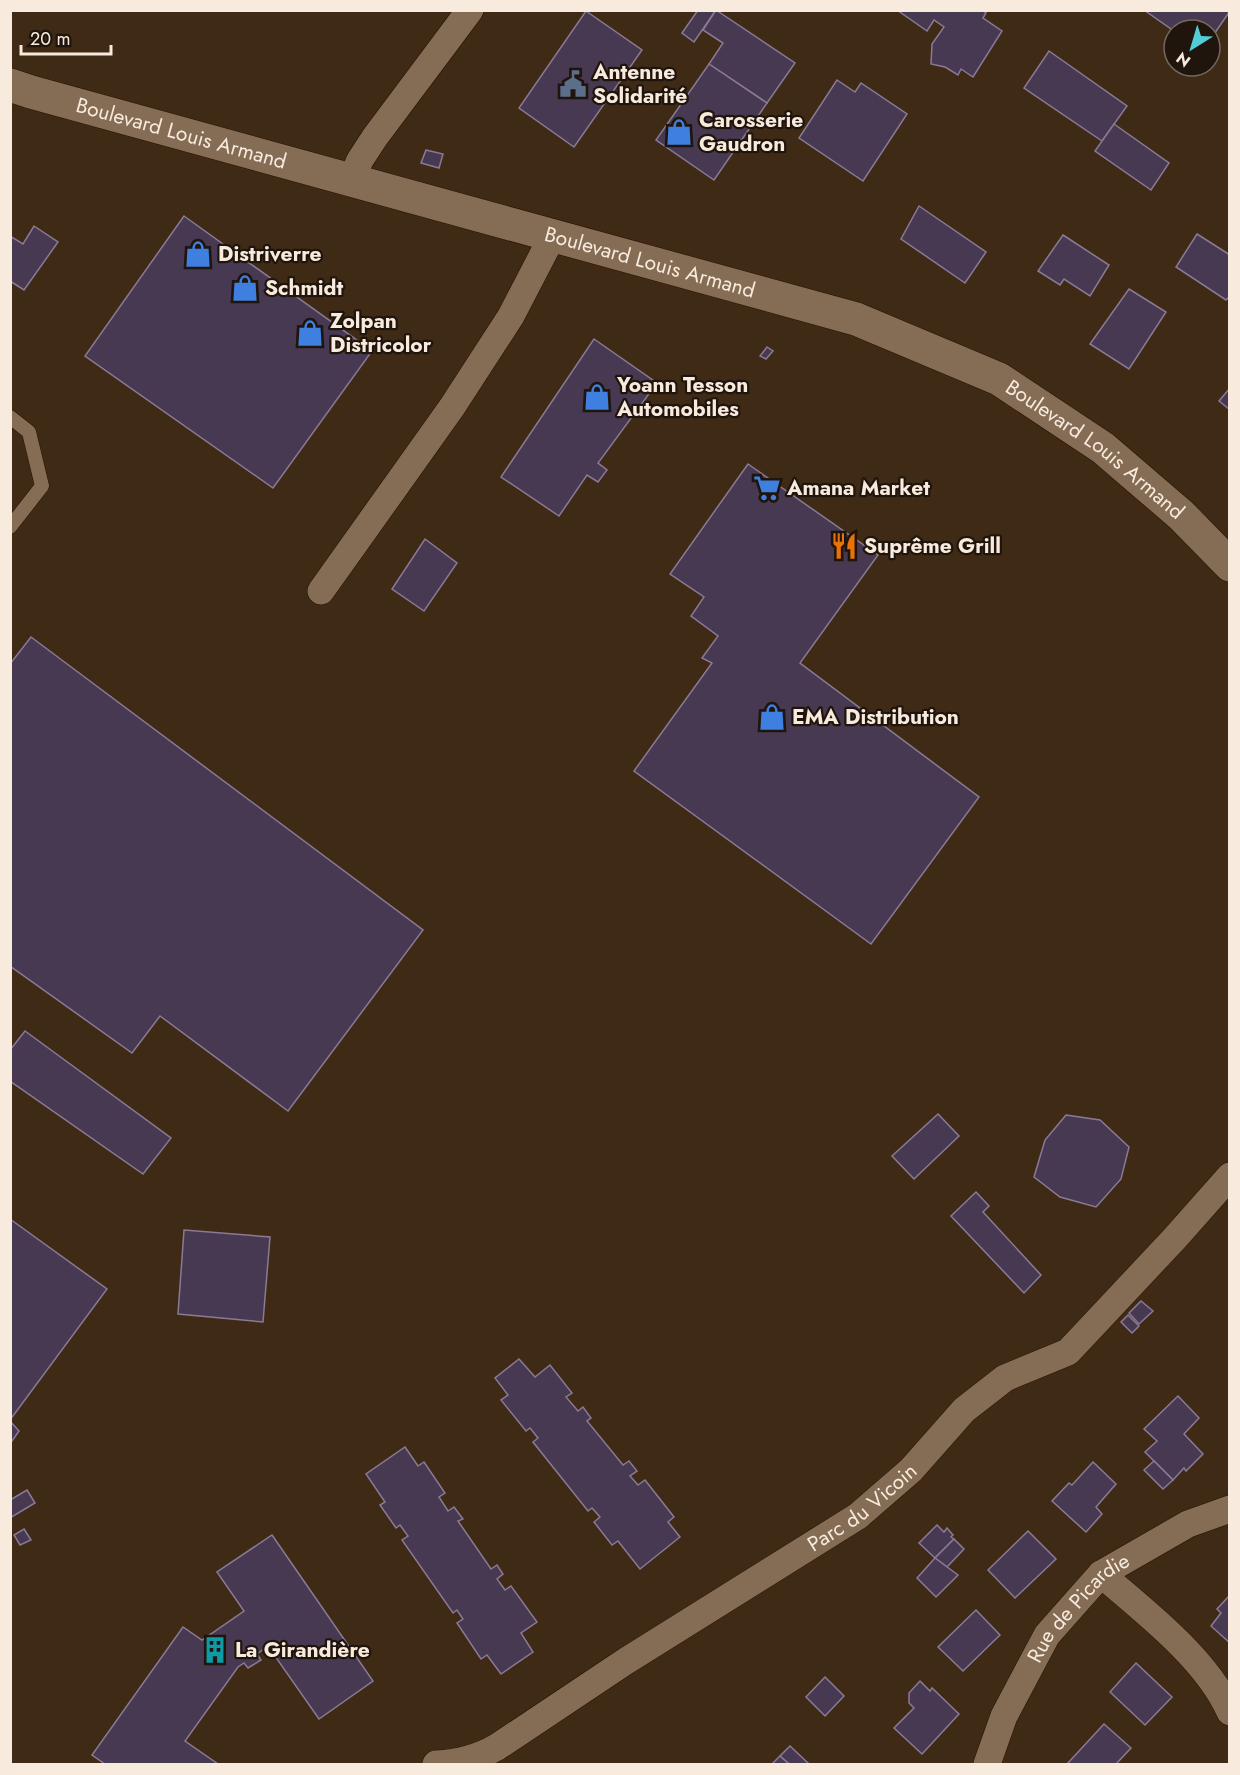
<svg xmlns="http://www.w3.org/2000/svg" width="1240" height="1775" font-family="Jost,sans-serif">
	<rect width="100%" height="100%" fill="#3f2a15"/>
	<!-- building -->
	<g fill="#483952" stroke="#8a7a96" stroke-width="1.5">
		<polygon points="698,10 716,10 694,42 682,33"/>
		<polygon points="716,10 795,63 767,103 709,64 723,43 703,30"/>
		<polygon points="897,10 982,10 986,13 983,18 1002,31 973,77 961,69 958,75 945,67 931,64 932,44 944,27 934,20 927,31"/>
		<polygon points="1144,10 1230,10 1230,11 1210,40 1210,30 1174,31"/>
		<polygon points="586,11 642,50 574,147 519,108"/>
		<polygon points="1049,51 1127,106 1102,141 1024,88"/>
		<polygon points="709,64 767,103 714,180 656,140"/>
		<polygon points="837,80 855,92 861,83 907,114 863,181 799,138"/>
		<polygon points="1114,124 1169,163 1151,190 1095,151"/>
		<polygon points="426,150 443,154 439,168 421,163"/>
		<polygon points="919,206 986,252 965,283 901,239"/>
		<polygon points="184,216 372,351 273,488 85,356"/>
		<polygon points="34,226 58,242 24,290 10,281 10,236 23,244"/>
		<polygon points="1197,234 1230,255 1230,296 1226,300 1176,267"/>
		<polygon points="1063,235 1109,265 1090,296 1064,279 1060,285 1038,271"/>
		<polygon points="1129,289 1166,312 1129,369 1090,344"/>
		<polygon points="594,339 657,383 598,463 607,470 598,482 587,475 559,516 501,477"/>
		<polygon points="767,347 773,351 766,359 760,356"/>
		<polygon points="1230,388 1230,410 1219,401"/>
		<polygon points="748,464 878,555 800,663 979,797 871,944 634,771 712,663 702,658 718,636 691,616 704,597 670,574"/>
		<polygon points="425,539 457,563 424,611 392,589"/>
		<polygon points="31,637 423,930 288,1111 160,1016 132,1053 10,966 10,664"/>
		<polygon points="25,1031 171,1138 143,1174 10,1081 10,1050"/>
		<polygon points="938,1114 959,1136 914,1179 892,1156"/>
		<polygon points="1066,1115 1100,1120 1129,1147 1121,1179 1096,1207 1060,1197 1034,1177 1045,1140"/>
		<polygon points="976,1192 989,1206 983,1212 1041,1275 1024,1293 951,1216"/>
		<polygon points="10,1219 107,1289 10,1420"/>
		<polygon points="184,1230 270,1237 263,1322 178,1314"/>
		<polygon points="1141,1301 1153,1311 1139,1324 1129,1313"/>
		<polygon points="1128,1315 1139,1326 1132,1333 1121,1322"/>
		<polygon points="519,1359 535,1377 550,1365 572,1393 566,1397 578,1411 583,1407 591,1418 587,1421 623,1465 629,1461 637,1471 630,1476 638,1485 645,1480 674,1517 668,1522 680,1537 640,1569 618,1541 612,1545 594,1522 600,1517 592,1508 588,1511 533,1442 538,1438 530,1428 526,1431 501,1400 508,1395 495,1378"/>
		<polygon points="1178,1396 1199,1418 1184,1434 1203,1454 1186,1471 1184,1468 1173,1480 1145,1452 1157,1441 1144,1429"/>
		<polygon points="10,1421 19,1431 12,1441 10,1441"/>
		<polygon points="405,1447 418,1466 424,1462 445,1493 439,1497 448,1511 454,1507 463,1519 458,1521 491,1569 497,1565 503,1574 497,1579 505,1590 511,1586 537,1622 521,1633 533,1652 501,1674 487,1655 481,1659 457,1623 463,1619 457,1610 453,1613 402,1540 408,1536 400,1525 396,1528 380,1505 385,1502 366,1474"/>
		<polygon points="1154,1461 1173,1480 1163,1489 1144,1470"/>
		<polygon points="1093,1462 1116,1484 1096,1507 1102,1514 1086,1532 1052,1501 1069,1483 1072,1485"/>
		<polygon points="27,1490 35,1503 10,1518 10,1500"/>
		<polygon points="937,1525 944,1532 947,1528 953,1535 951,1537 954,1539 935,1558 919,1543"/>
		<polygon points="24,1529 31,1540 20,1545 14,1535"/>
		<polygon points="1028,1531 1056,1559 1015,1598 988,1570"/>
		<polygon points="272,1535 373,1681 319,1719 268,1646 257,1654 261,1660 248,1668 244,1663 238,1667 185,1741 218,1764 105,1764 92,1755 183,1627 202,1640 244,1611 217,1572"/>
		<polygon points="954,1539 964,1549 947,1567 935,1558"/>
		<polygon points="935,1558 958,1575 936,1597 917,1578"/>
		<polygon points="1230,1595 1230,1643 1211,1626 1221,1613 1217,1609"/>
		<polygon points="976,1610 1000,1635 963,1671 938,1647"/>
		<polygon points="1136,1663 1172,1697 1145,1725 1110,1692"/>
		<polygon points="825,1677 844,1696 825,1716 806,1697"/>
		<polygon points="920,1681 930,1691 932,1688 959,1714 922,1754 894,1728 914,1708 909,1703 909,1693"/>
		<polygon points="1104,1724 1131,1748 1116,1764 1067,1764"/>
		<polygon points="790,1746 809,1764 789,1764 780,1756"/>
		<polygon points="780,1756 789,1764 772,1764"/>
	</g>
	<g fill="none" stroke-linecap="round" stroke-linejoin="round">
		<defs>
			<polyline id="lane" points="10,417 29,432 42,486 10,527"/>
			<g id="street">
				<polyline points="351,180 360,160 375,137 470,10"/>
				<polyline points="321,591 452,407 511,316 553,235"/>
				<path d="M1101 1574C1144 1611 1207 1659 1230 1712"/>
				<path id="s1" d="M436 1764C458 1763 478 1758 497 1747L626 1661 858 1516 911 1470 964 1410 1005 1378 1068 1352 1175 1238 1230 1176"/>
				<path id="s2" d="M987 1764 1004 1716 1047 1635 1101 1574 1188 1524 1230 1509"/>
			</g>
			<g id="secondary">
				<path id="s3" d="M10 85 31 92 856 319 999 379 1103 448 1181 515 1230 565"/>
			</g>
		</defs>
		<!-- lane casing -->
		<use href="#lane" stroke="#251200" stroke-width="15"/>
		<!-- street casing -->
		<use href="#street" stroke="#251200" stroke-width="28"/>
		<!-- secondary casing -->
		<use href="#secondary" stroke="#251200" stroke-width="34"/>
		<!-- lane -->
		<use href="#lane" stroke="#846c55" stroke-width="14"/>
		<!-- street -->
		<use href="#street" stroke="#846c55" stroke-width="27"/>
		<!-- secondary -->
		<use href="#secondary" stroke="#846c55" stroke-width="33"/>
	</g>
	<!-- icons -->
	<defs>
		<symbol id="civic-bare" viewBox="-9 -9 18 18"><path d="M-.6-6.5H3V-4.5H.6V-3L4-1V1h2V6H-6V1h2V-1L-.6-3ZM-1.2 2.5V6h2.4V2.5Z" fill="#5c6f8a" stroke="#1f150c" stroke-width="2.5" paint-order="stroke"/></symbol>
		<symbol id="shop-bare" viewBox="-9 -9 18 18"><path d="M-5-2.5h2.3a2.7 3.5 0 0 1 5.4 0H5L5.5 6h-11ZM-1.5-2.5h3a1.5 2.3 0 0 0-3 0Z" fill="#3f7fe0" stroke="#1f150c" stroke-width="2.5" paint-order="stroke"/></symbol>
		<symbol id="supermarket-bare" viewBox="-9 -9 18 18"><path d="M-6-5.5h2.5l.6 2H6L4.5 2H-2.5L-4.4-4H-6ZM-1.5 3.2a1.3 1.3 0 1 0 .1 0ZM3 3.2a1.3 1.3 0 1 0 .1 0Z" fill="#3f7fe0" stroke="#1f150c" stroke-width="2.5" paint-order="stroke"/></symbol>
		<symbol id="restaurant-bare" viewBox="-9 -9 18 18"><path d="M-5-6h1v4h1v-4h1v4h1v-4h1v5L-1.5 .5V6h-2V.5L-5-1ZM5-6V6H3V1.5H1.5Q1.5-4 5-6Z" fill="#e8710a" stroke="#1f150c" stroke-width="2.5" paint-order="stroke"/></symbol>
		<symbol id="building-bare" viewBox="-9 -9 18 18"><path d="M-4-6H4V6H1V3H-1V6H-4ZM-2.5-4.3h1.7v1.8h-1.7ZM.8-4.3h1.7v1.8H.8ZM-2.5-1h1.7V.8h-1.7ZM.8-1h1.7V.8H.8Z" fill="#0f9aa8" stroke="#1f150c" stroke-width="2.5" paint-order="stroke"/></symbol>
	</defs>
	<g fill-rule="evenodd">
		<use href="#civic-bare" x="554" y="65" width="38" height="38"/>
		<use href="#shop-bare" x="660" y="113" width="38" height="38"/>
		<use href="#shop-bare" x="179" y="235" width="38" height="38"/>
		<use href="#shop-bare" x="226" y="269" width="38" height="38"/>
		<use href="#shop-bare" x="291" y="314" width="38" height="38"/>
		<use href="#shop-bare" x="578" y="378" width="38" height="38"/>
		<use href="#supermarket-bare" x="748" y="469" width="38" height="38"/>
		<use href="#restaurant-bare" x="825" y="527" width="38" height="38"/>
		<use href="#shop-bare" x="753" y="698" width="38" height="38"/>
		<use href="#building-bare" x="196" y="1631" width="38" height="38"/>
	</g>
	<g text-anchor="middle" dominant-baseline="central" stroke-width="4.5" stroke-linejoin="round" paint-order="stroke">
		<!-- poi labels -->
		<g font-size="21" font-weight="bold" fill="#f8eadd" stroke="#1f150c" text-anchor="start">
			<text x="593" y="72">Antenne<tspan x="593" dy="24">Solidarité</tspan></text>
			<text x="699" y="120">Carosserie<tspan x="699" dy="24">Gaudron</tspan></text>
			<text x="218" y="254">Distriverre</text>
			<text x="265" y="288">Schmidt</text>
			<text x="330" y="321">Zolpan<tspan x="330" dy="24">Districolor</tspan></text>
			<text x="617" y="385">Yoann Tesson<tspan x="617" dy="24">Automobiles</tspan></text>
			<text x="787" y="488">Amana Market</text>
			<text x="864" y="546">Suprême Grill</text>
			<text x="792" y="717">EMA Distribution</text>
			<text x="235" y="1650">La Girandière</text>
		</g>
		<!-- street labels -->
		<g font-size="21" fill="#f8eadd" stroke="#1f150c">
			<text stroke="none"><textPath href="#s3" startOffset="178">Boulevard Louis Armand</textPath></text>
			<text stroke="none"><textPath href="#s3" startOffset="664">Boulevard Louis Armand</textPath></text>
			<text stroke="none"><textPath href="#s3" startOffset="1152">Boulevard Louis Armand</textPath></text>
			<text stroke="none"><textPath href="#s1" startOffset="501">Parc du Vicoin</textPath></text>
			<text stroke="none"><textPath href="#s2" startOffset="184">Rue de Picardie</textPath></text>
		</g>
	</g>
	<!-- border -->
	<rect width="1240" height="1775" fill="none" stroke="#f8eadd" stroke-width="24"/>
	<!-- north arrow -->
	<g transform="translate(1192 48) rotate(217)"><circle r="28" fill="#1f150c" stroke="#766a60" stroke-width="1.5"/>
	<path d="M0-4.5L10 22L0 15L-10 22Z" fill="#52ccd6"/>
	<text y="-9" font-size="16" font-weight="bold" text-anchor="middle" fill="#f8eadd">N</text>
	</g>
	<!-- scale -->
	<path d="M21 45v9h90v-9" fill="none" stroke="#f8eadd" stroke-width="3"/>
	<text x="30" y="45" font-size="18" fill="#f8eadd" stroke="#1f150c" stroke-width="4.5" paint-order="stroke">20 m</text>
</svg>
